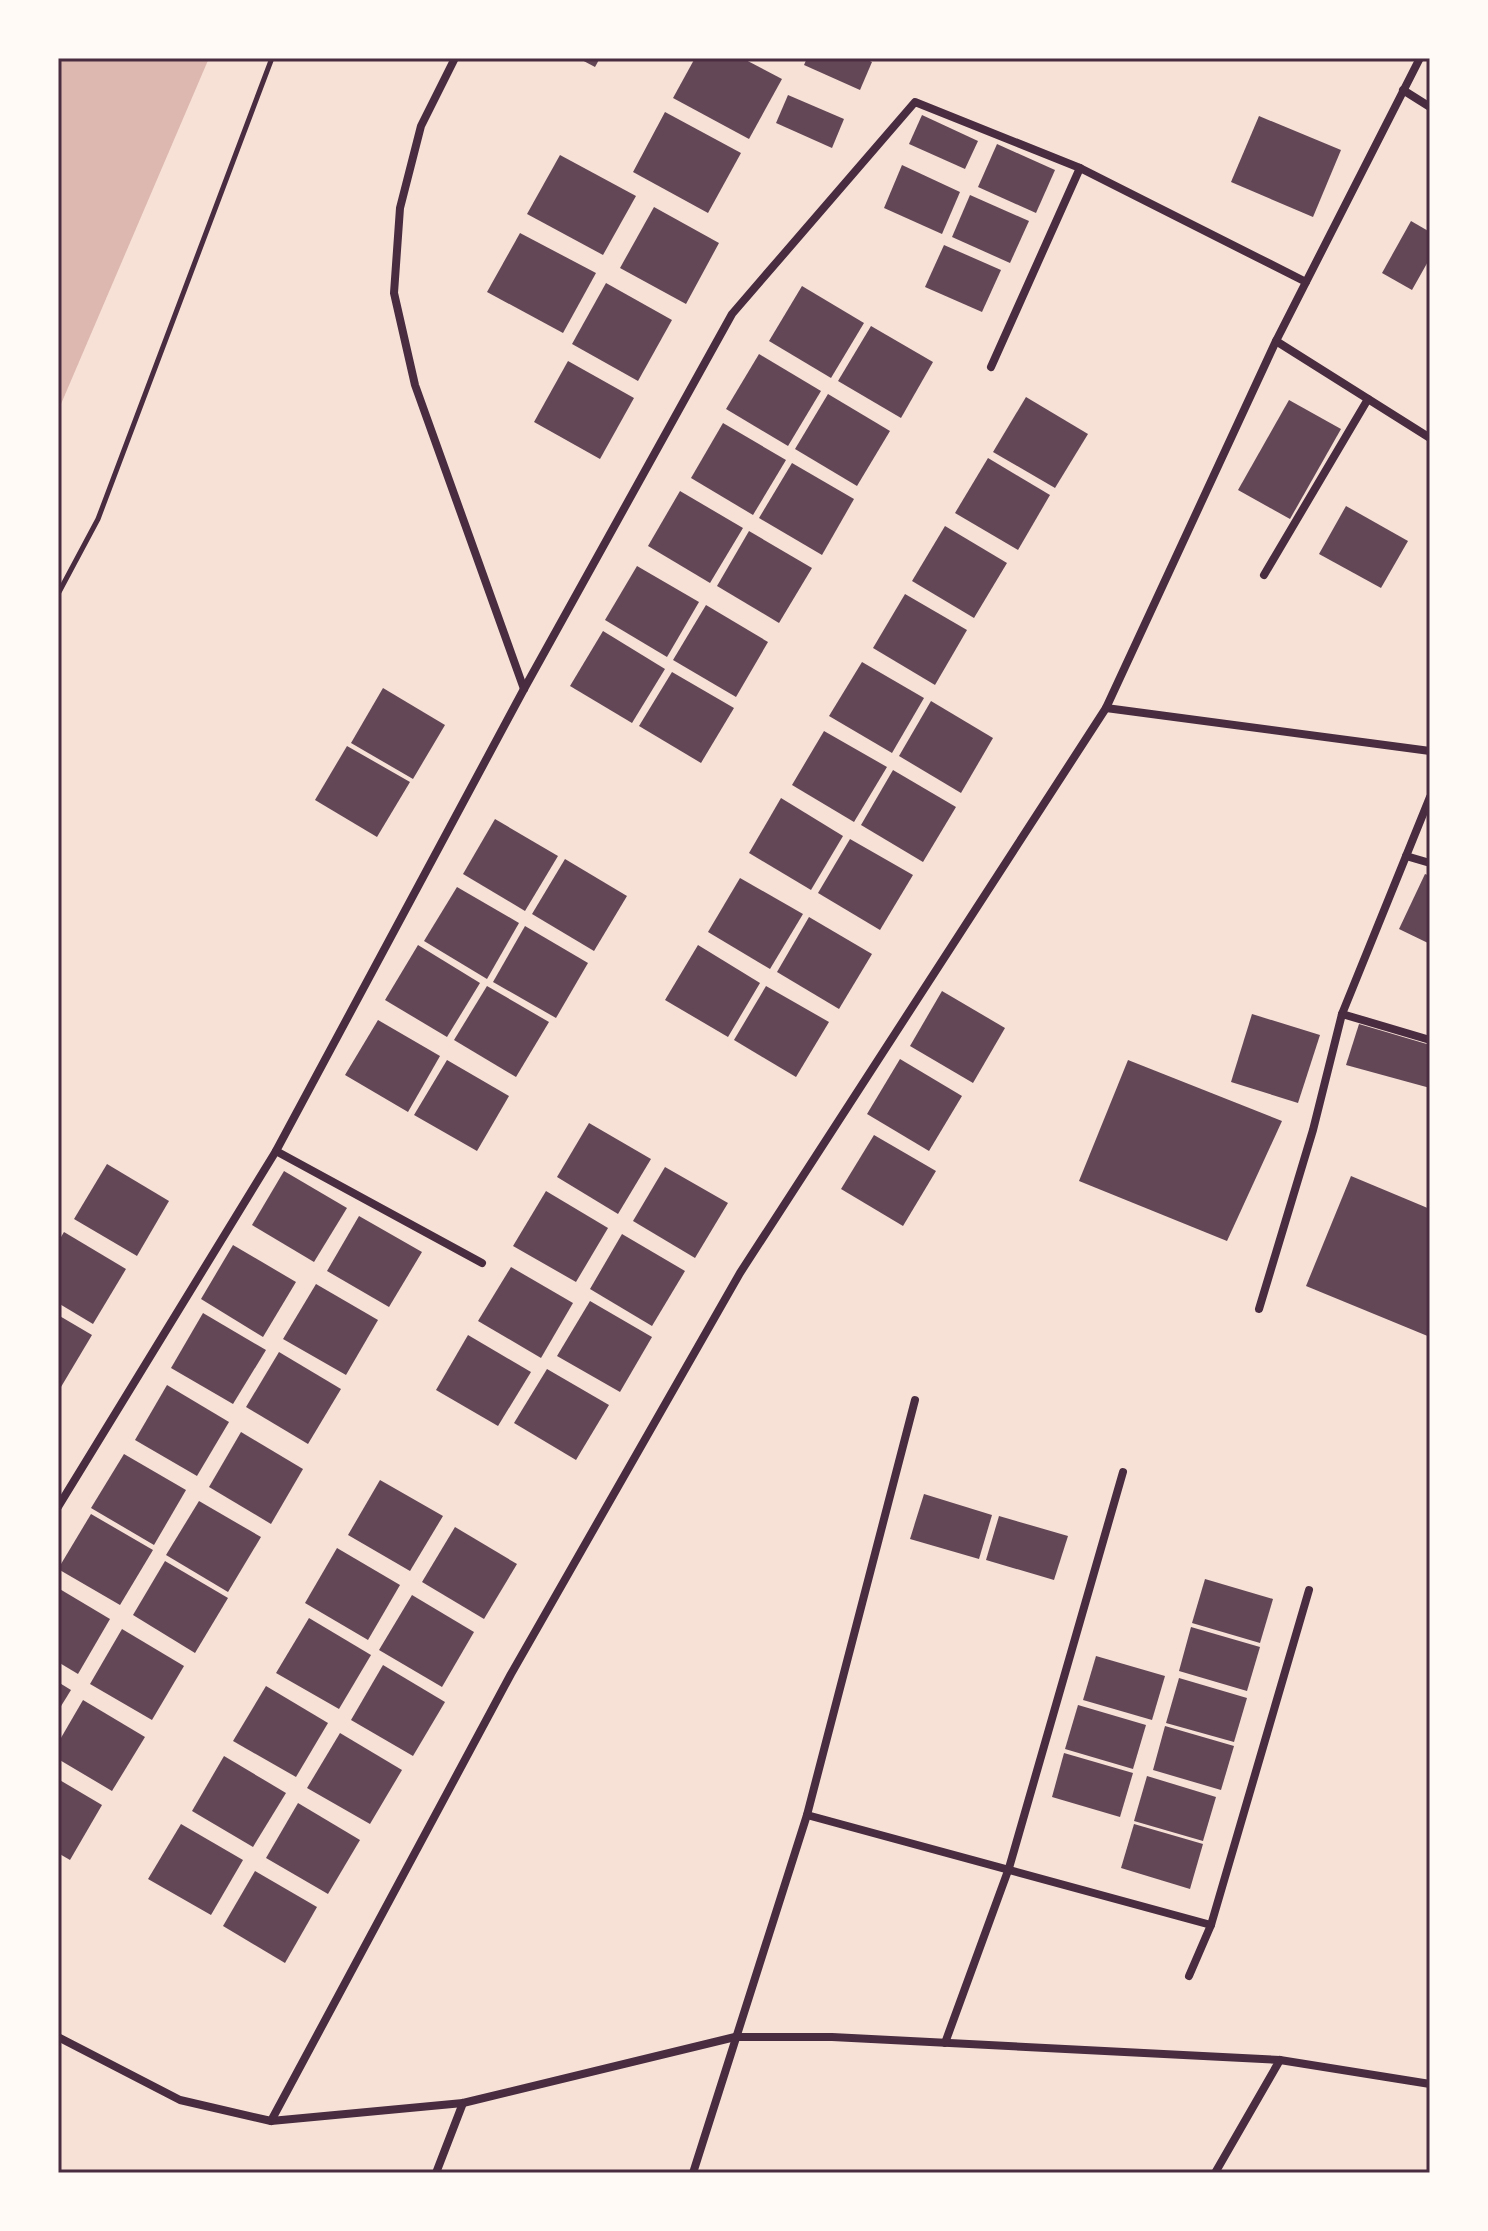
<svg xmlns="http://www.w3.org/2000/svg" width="1488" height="2231" font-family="Barlow,sans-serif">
	<rect width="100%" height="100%" fill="#f7e1d7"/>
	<!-- water -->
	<polygon fill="#dcb8b0" points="58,58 209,58 58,411"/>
	<!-- building -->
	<g fill="#644757">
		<polygon points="578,58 600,58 595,67"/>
		<polygon points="695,58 742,58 782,79 749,139 673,98"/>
		<polygon points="807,58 864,58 872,62 860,90 804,65"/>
		<polygon points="788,95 844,119 832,148 776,123"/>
		<polygon points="665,112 741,153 708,213 633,172"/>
		<polygon points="922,115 978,141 965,169 909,144"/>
		<polygon points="1259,116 1341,150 1313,217 1231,182"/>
		<polygon points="997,144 1055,170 1036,213 978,187"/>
		<polygon points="560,155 636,196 603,255 527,214"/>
		<polygon points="902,165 960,192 942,234 884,208"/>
		<polygon points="970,195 1029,221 1010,263 952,237"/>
		<polygon points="654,207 719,243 686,304 620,268"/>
		<polygon points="1411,221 1430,232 1430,258 1412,290 1382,273"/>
		<polygon points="520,233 596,273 563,333 487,292"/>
		<polygon points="944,245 1001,270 982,312 925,287"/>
		<polygon points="606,283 672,320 638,381 572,344"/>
		<polygon points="802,286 864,323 831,378 769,341"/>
		<polygon points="871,326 933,362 901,418 838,381"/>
		<polygon points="759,354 821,391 788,446 726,409"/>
		<polygon points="568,361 634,398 600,459 534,422"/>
		<polygon points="828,394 890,431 857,486 795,449"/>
		<polygon points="1026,397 1088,434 1055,488 993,452"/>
		<polygon points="1289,400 1341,429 1290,519 1238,490"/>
		<polygon points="723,423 786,460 753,515 691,478"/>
		<polygon points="988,458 1050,495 1018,550 955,513"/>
		<polygon points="792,463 854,499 822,555 759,518"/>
		<polygon points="680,491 743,528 710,583 648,546"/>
		<polygon points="1346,506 1408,541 1381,588 1319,554"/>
		<polygon points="945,526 1007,563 974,618 912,581"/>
		<polygon points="749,531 812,568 779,623 717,586"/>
		<polygon points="637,566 699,602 667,657 605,620"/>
		<polygon points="905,594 967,630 935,685 873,648"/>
		<polygon points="706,605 768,642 736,697 673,660"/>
		<polygon points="603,631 665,669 632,723 570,686"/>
		<polygon points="862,662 924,698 892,753 829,716"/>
		<polygon points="672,672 734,708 701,763 639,726"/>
		<polygon points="383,688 445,725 413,779 351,743"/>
		<polygon points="931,701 993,738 961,793 899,756"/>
		<polygon points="824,731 887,767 854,822 792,785"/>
		<polygon points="347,746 410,782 377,837 315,800"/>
		<polygon points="893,770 956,807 923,862 861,825"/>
		<polygon points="781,798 843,836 811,890 749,853"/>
		<polygon points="495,819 558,856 525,911 463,874"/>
		<polygon points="850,839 913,875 880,930 818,893"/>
		<polygon points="565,859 627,896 594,951 532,914"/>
		<polygon points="1425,874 1430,876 1430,944 1399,929"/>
		<polygon points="740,878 803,914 770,969 708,932"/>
		<polygon points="457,887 519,923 487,979 424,941"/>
		<polygon points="809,917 872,954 839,1009 777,972"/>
		<polygon points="525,926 588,963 556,1018 493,982"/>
		<polygon points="418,945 480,983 447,1037 385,1000"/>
		<polygon points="698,945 760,983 728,1037 665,1000"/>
		<polygon points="487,986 549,1022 516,1077 454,1040"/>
		<polygon points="766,986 829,1022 796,1077 734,1040"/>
		<polygon points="942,991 1005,1028 973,1083 910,1046"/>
		<polygon points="1252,1014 1320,1035 1298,1103 1231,1082"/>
		<polygon points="378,1020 440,1056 408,1112 345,1075"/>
		<polygon points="1359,1024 1430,1045 1430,1088 1346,1065"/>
		<polygon points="900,1059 962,1096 929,1151 867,1114"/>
		<polygon points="447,1060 509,1096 477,1151 414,1115"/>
		<polygon points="1128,1060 1282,1121 1227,1241 1079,1181"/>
		<polygon points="589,1123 651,1159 618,1214 557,1177"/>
		<polygon points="874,1135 936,1171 903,1226 841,1189"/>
		<polygon points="107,1164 169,1201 137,1256 74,1219"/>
		<polygon points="665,1167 728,1203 695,1258 633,1221"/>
		<polygon points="284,1171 347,1208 314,1262 252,1225"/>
		<polygon points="1351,1176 1430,1209 1430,1337 1306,1286"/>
		<polygon points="546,1191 608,1228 576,1282 513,1246"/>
		<polygon points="359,1216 422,1252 389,1307 327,1271"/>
		<polygon points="64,1232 126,1269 93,1324 58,1303 58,1242"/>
		<polygon points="622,1234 685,1271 652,1326 590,1289"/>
		<polygon points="233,1245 296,1282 263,1337 201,1299"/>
		<polygon points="511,1267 573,1303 541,1358 478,1321"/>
		<polygon points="316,1284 378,1320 346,1375 283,1339"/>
		<polygon points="590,1301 652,1337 620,1392 557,1356"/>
		<polygon points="203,1313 266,1350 233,1404 171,1368"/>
		<polygon points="58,1315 92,1335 58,1392"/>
		<polygon points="468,1335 531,1372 498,1426 436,1390"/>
		<polygon points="279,1352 341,1389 308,1444 246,1407"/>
		<polygon points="547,1369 609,1405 576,1460 514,1423"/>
		<polygon points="167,1385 229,1422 197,1476 135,1440"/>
		<polygon points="241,1432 303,1469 271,1524 209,1487"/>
		<polygon points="124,1454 186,1490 154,1545 91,1508"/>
		<polygon points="380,1480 443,1516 410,1571 348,1535"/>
		<polygon points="924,1494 992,1515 979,1559 910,1539"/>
		<polygon points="199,1501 261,1537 228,1592 166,1555"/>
		<polygon points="91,1514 153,1550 120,1605 58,1569"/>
		<polygon points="999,1516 1068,1536 1054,1580 986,1560"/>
		<polygon points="455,1527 517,1564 484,1619 422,1582"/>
		<polygon points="337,1548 400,1585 368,1640 305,1603"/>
		<polygon points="165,1561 228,1598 195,1653 133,1615"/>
		<polygon points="1205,1579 1273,1599 1260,1643 1192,1623"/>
		<polygon points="58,1588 110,1619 78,1674 58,1662"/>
		<polygon points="412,1595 474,1632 442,1687 379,1650"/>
		<polygon points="309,1618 371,1655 339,1709 276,1673"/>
		<polygon points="1191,1627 1260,1647 1247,1691 1179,1671"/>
		<polygon points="122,1629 184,1666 152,1720 90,1684"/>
		<polygon points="1096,1656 1165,1676 1152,1720 1083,1700"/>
		<polygon points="383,1665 445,1702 413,1756 351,1720"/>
		<polygon points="1179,1678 1247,1698 1234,1742 1166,1723"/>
		<polygon points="58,1682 71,1690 58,1711"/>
		<polygon points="266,1686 328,1723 296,1777 233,1741"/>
		<polygon points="83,1700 145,1737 112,1791 58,1759 58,1743"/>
		<polygon points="1078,1705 1146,1725 1133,1769 1065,1749"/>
		<polygon points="1165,1726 1234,1746 1221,1790 1153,1770"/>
		<polygon points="340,1733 402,1770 370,1824 307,1788"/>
		<polygon points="1064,1753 1133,1773 1120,1817 1052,1797"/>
		<polygon points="224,1756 286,1793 253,1847 192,1811"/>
		<polygon points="1147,1776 1216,1797 1203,1841 1134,1821"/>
		<polygon points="58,1779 102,1805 70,1860 58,1853"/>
		<polygon points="298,1803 360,1840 328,1894 266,1858"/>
		<polygon points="181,1824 243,1860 211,1915 148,1879"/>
		<polygon points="1134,1824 1203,1844 1190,1889 1121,1868"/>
		<polygon points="255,1871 317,1907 285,1963 223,1926"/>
	</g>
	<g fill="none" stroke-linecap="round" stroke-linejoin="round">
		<!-- path -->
		<polyline stroke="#4a2c40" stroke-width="5" points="58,594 98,519 272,58"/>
		<!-- minor -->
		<g stroke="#4a2c40" stroke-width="8">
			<polyline points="455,58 421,126 400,208 394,293 415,385 524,689"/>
			<polyline points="1420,58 1276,341 1430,438"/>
			<polyline points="1403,90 1430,107"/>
			<polyline points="991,367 1080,168"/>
			<polyline points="1264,575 1368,399"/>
			<polyline points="1106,708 1430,751"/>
			<polyline points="1406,856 1430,863"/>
			<polyline points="1342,1014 1430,1040"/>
			<polyline points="482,1263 276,1151 524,689 732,314 915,102 1080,168 1306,282"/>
			<polyline points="1259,1309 1313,1130 1342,1014 1430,797"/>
			<polyline points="58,1507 276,1151"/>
			<polyline points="807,1815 1211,1925 1309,1590"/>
			<polyline points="1189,1976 1211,1925"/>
			<polyline points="58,2037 180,2100 271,2121 463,2103 735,2037 832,2037 1280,2060 1430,2084"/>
			<polyline points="945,2043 1009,1868 1123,1472"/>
			<polyline points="271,2121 511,1674 740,1273 1106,708 1276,341"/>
			<polyline points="436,2173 463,2103"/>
			<polyline points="693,2173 807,1815 915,1400"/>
			<polyline points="1215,2173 1280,2060"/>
		</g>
	</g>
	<!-- border -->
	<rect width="1488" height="2231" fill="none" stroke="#fffaf5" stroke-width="120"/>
	<rect x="60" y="60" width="1368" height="2111" fill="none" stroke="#4a2c40" stroke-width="3"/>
</svg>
